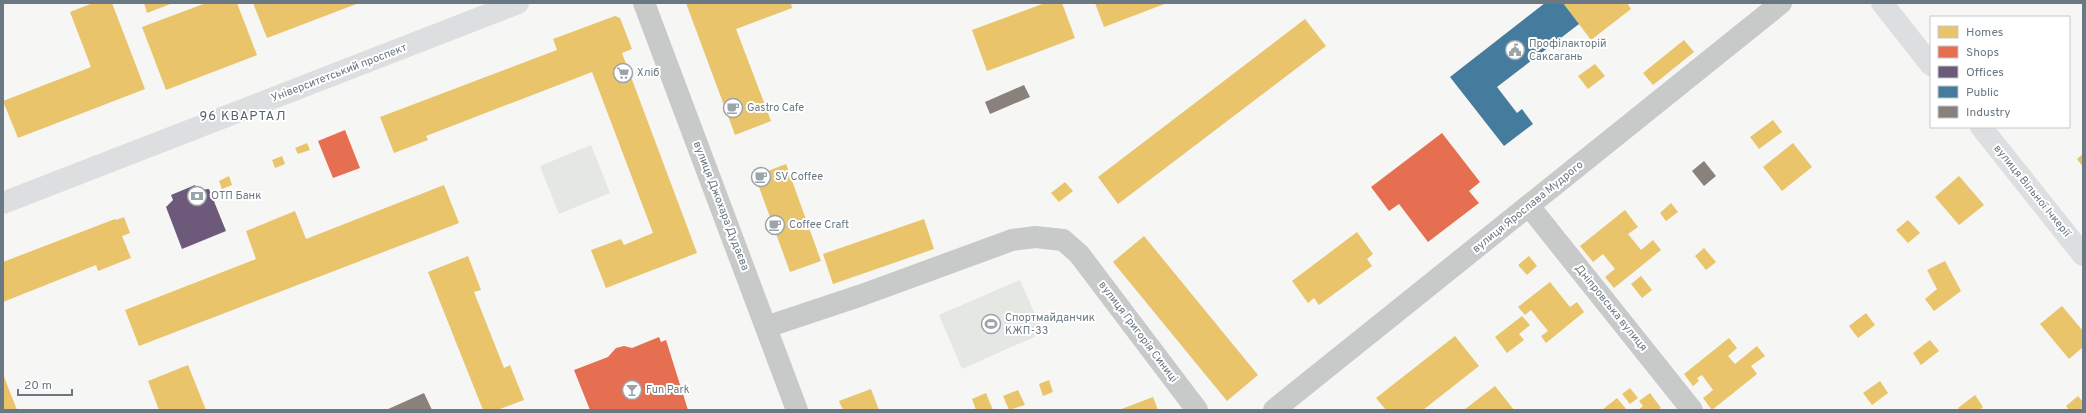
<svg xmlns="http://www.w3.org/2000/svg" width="2086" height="413" font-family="Overpass,sans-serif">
	<rect width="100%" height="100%" fill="#f6f6f5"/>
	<!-- green -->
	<g fill="#e5e7e3">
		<polygon points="591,145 610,193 559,214 540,166"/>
		<polygon points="1020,280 1043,333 962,369 939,315"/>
	</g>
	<!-- homes -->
	<g fill="#e9c46a">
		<polygon points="93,3 112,3 145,89 18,138 3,101 91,67 70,12"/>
		<polygon points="144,3 173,3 147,13"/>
		<polygon points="206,3 237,3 257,55 166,90 142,27"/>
		<polygon points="253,3 359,3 267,38"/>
		<polygon points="686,3 791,3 792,8 736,29 771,121 735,135"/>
		<polygon points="1045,3 1062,3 1075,38 987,71 972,30"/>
		<polygon points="1095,3 1167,3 1104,27"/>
		<polygon points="1563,3 1627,3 1631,9 1591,40"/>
		<polygon points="615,16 620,18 632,49 622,53 697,253 606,288 591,250 621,239 624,245 653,233 592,72 426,136 428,140 394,153 380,117 557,50 553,39"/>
		<polygon points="1305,19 1326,46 1118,204 1098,177"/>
		<polygon points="1684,40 1694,52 1653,85 1643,73"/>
		<polygon points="1595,64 1605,76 1588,89 1578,76"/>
		<polygon points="1773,120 1782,132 1759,149 1750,137"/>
		<polygon points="307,143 310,150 298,154 295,148"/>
		<polygon points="1793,143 1812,167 1782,191 1763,167"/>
		<polygon points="2083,154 2083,167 2077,159"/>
		<polygon points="282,156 285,164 275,168 272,160"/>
		<polygon points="786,164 821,261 790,272 755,176"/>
		<polygon points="229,176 232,185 222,189 219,181"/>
		<polygon points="1959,176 1984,205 1959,225 1935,197"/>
		<polygon points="1065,182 1073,191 1059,202 1051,193"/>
		<polygon points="444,185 459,223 139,346 125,310 256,259 246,231 295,211 306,239"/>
		<polygon points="1671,203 1678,212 1666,221 1660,213"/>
		<polygon points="1625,210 1638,227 1628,234 1641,250 1653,240 1661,250 1614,288 1605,277 1615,269 1603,254 1593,262 1580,246"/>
		<polygon points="124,217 130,233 122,236 131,258 98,271 96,265 3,302 3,262 115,219 116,220"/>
		<polygon points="924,219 934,249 833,284 823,254"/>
		<polygon points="1908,220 1920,233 1908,243 1896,230"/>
		<polygon points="1357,232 1373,254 1367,259 1372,266 1319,305 1314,298 1308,303 1292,281"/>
		<polygon points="1144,236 1258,375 1227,401 1113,262"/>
		<polygon points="1704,248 1716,262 1706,270 1695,256"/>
		<polygon points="468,256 481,290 474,292 504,368 510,365 524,400 497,410 483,410 428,272"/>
		<polygon points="1529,256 1537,266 1527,275 1518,265"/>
		<polygon points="1945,261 1961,291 1934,311 1925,299 1937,289 1927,270"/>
		<polygon points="1641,276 1652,290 1642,298 1631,284"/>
		<polygon points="1550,282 1570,307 1577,302 1584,312 1546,343 1541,336 1548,331 1531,310 1525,315 1518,307"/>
		<polygon points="2062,306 2083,331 2083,347 2069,359 2040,324"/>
		<polygon points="1866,313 1875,325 1858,338 1849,326"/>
		<polygon points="1522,316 1530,325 1519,334 1524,340 1507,353 1495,337"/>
		<polygon points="1455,336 1479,366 1423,410 1386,410 1376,398"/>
		<polygon points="1729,338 1737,348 1728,356 1735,364 1757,346 1765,356 1751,366 1757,374 1712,410 1703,398 1713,390 1702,375 1697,378 1699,381 1693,386 1684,374"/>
		<polygon points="1930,340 1939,351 1921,365 1913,353"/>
		<polygon points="188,365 206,410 159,410 148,381"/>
		<polygon points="3,374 17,410 3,410"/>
		<polygon points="1049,380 1053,392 1043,396 1039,384"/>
		<polygon points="1880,381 1888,393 1872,405 1863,393"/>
		<polygon points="1495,386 1514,410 1464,410"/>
		<polygon points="1630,388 1638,398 1630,404 1622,394"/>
		<polygon points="871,389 879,410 843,410 839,401"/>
		<polygon points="1018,390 1025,405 1009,410 1003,396"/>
		<polygon points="986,393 993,410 976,410 972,399"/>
		<polygon points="1650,393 1661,408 1658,410 1638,410 1643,406 1639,401"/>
		<polygon points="1975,395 1983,407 1980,410 1959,410 1958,408"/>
		<polygon points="2078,396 2083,402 2083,410 2069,410 2066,406"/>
		<polygon points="1153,397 1158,410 1119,410"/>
		<polygon points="1617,398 1627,410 1602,410"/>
	</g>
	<!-- shops -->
	<g fill="#e76f51">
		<polygon points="345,130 360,168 333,178 318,141"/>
		<polygon points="1442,133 1480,182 1469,191 1479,203 1428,242 1399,204 1389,211 1371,187"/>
		<polygon points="659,337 661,342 666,340 688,410 590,410 574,370 608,357 616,348 624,346 632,348"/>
	</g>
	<!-- offices -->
	<polygon fill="#6d597a" points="195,185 197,190 209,189 226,231 182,249 166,207 173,200 171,195"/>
	<!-- public -->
	<polygon fill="#457b9d" points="1545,3 1563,3 1579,24 1497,87 1517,113 1522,109 1533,124 1504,146 1450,77"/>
	<!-- industry -->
	<g fill="#8a817c">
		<polygon points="1024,85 1030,97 990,114 985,102"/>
		<polygon points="1704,161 1716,176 1704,186 1692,171"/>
		<polygon points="424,393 432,410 386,410"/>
	</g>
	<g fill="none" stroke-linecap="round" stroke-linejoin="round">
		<!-- minor -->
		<g stroke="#c8caca" stroke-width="22">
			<polyline points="644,3 797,410"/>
			<polyline points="1529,206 1692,410"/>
			<polyline points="766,327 862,295 1012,240 1035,237 1063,240 1079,254 1197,410"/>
			<polyline points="1274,410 1781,3"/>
		</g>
		<!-- major -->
		<g stroke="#dddedf" stroke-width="22">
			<polyline points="1882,3 1931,65"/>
			<polyline points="1981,127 2083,255"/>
			<polyline points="3,203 518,3"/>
		</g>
	</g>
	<!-- icons -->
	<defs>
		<symbol id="civic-ring" viewBox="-11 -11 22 22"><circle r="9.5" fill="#fff" stroke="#9aa4aa" stroke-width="1.5"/><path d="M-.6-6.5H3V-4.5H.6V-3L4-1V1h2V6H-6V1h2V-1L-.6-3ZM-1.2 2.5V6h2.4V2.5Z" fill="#9aa4aa"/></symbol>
		<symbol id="supermarket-ring" viewBox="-11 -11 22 22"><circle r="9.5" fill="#fff" stroke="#9aa4aa" stroke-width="1.5"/><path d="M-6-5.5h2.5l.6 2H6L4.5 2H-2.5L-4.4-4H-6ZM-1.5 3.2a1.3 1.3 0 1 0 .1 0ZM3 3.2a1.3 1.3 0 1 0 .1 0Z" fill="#9aa4aa"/></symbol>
		<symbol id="cafe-ring" viewBox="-11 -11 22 22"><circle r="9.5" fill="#fff" stroke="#9aa4aa" stroke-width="1.5"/><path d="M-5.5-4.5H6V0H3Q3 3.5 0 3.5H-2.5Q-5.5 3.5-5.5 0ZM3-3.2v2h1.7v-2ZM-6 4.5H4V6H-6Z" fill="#9aa4aa"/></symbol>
		<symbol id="bank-ring" viewBox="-11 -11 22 22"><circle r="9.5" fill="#fff" stroke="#9aa4aa" stroke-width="1.5"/><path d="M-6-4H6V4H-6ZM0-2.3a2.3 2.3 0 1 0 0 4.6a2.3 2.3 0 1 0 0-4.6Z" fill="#9aa4aa"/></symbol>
		<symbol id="stadium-ring" viewBox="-11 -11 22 22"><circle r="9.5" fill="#fff" stroke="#9aa4aa" stroke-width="1.5"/><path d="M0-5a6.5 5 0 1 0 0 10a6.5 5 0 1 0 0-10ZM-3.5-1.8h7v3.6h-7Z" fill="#9aa4aa"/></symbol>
		<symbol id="bar-ring" viewBox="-11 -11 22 22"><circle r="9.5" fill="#fff" stroke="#9aa4aa" stroke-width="1.5"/><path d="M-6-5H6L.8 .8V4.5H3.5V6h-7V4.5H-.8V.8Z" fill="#9aa4aa"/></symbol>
	</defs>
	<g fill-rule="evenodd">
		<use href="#civic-ring" x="1504" y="39" width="22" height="22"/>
		<use href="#supermarket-ring" x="612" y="62" width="22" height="22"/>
		<use href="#cafe-ring" x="722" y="97" width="22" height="22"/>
		<use href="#cafe-ring" x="750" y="166" width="22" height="22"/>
		<use href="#bank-ring" x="186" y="185" width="22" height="22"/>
		<use href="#cafe-ring" x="764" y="214" width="22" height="22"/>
		<use href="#stadium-ring" x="980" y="313" width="22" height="22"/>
		<use href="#bar-ring" x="621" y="379" width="22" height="22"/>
	</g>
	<g text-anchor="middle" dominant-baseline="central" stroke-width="4" stroke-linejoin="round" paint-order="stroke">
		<!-- poi labels -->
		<g font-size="11" fill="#697882" stroke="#fff" text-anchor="start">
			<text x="1529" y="44">Профілакторій<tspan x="1529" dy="13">Саксагань</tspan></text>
			<text x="637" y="73">Хліб</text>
			<text x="747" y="108">Gastro Cafe</text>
			<text x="775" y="177">SV Coffee</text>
			<text x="211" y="196">ОТП Банк</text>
			<text x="789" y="225">Coffee Craft</text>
			<text x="1005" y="318">Спортмайданчик<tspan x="1005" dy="13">КЖП-33</tspan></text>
			<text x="646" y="390">Fun Park</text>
		</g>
		<!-- street labels -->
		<g font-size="11" fill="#697882" stroke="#fff">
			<text transform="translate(339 73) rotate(-21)">Університетський проспект</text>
			<text transform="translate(2032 191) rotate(51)">вулиця Вільної Ічкерії</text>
			<text transform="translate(721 206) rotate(69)">вулиця Джохара Дудаєва</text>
			<text transform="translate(1528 207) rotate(-39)">вулиця Ярослава Мудрого</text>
			<text transform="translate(1611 308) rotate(51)">Дніпровська вулиця</text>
			<text transform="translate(1138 332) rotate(53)">вулиця Григорія Синиці</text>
		</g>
		<!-- quarter labels -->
		<g font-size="13" letter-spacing="1" fill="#566168" stroke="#fff">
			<text x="243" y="117">96 КВАРТАЛ</text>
		</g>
	</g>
	<!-- border -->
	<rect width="2086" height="413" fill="none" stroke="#697882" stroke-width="8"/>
	<!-- legend -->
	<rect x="1930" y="16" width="140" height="112" fill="#ffffff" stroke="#c3c9cd"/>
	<rect x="1938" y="26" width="20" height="12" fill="#e9c46a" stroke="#c3c9cd"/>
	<text x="1966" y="36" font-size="12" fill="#697882">Homes</text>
	<rect x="1938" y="46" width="20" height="12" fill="#e76f51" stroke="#c3c9cd"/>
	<text x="1966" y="56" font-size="12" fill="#697882">Shops</text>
	<rect x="1938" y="66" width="20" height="12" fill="#6d597a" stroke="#c3c9cd"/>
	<text x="1966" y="76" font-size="12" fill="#697882">Offices</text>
	<rect x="1938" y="86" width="20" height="12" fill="#457b9d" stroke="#c3c9cd"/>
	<text x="1966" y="96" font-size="12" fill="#697882">Public</text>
	<rect x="1938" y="106" width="20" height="12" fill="#8a817c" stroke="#c3c9cd"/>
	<text x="1966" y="116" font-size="12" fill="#697882">Industry</text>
	<!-- scale -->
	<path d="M18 389v6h54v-6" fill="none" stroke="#697882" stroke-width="2"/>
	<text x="24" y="389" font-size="12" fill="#697882" stroke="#ffffff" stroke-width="3" paint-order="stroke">20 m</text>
</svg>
